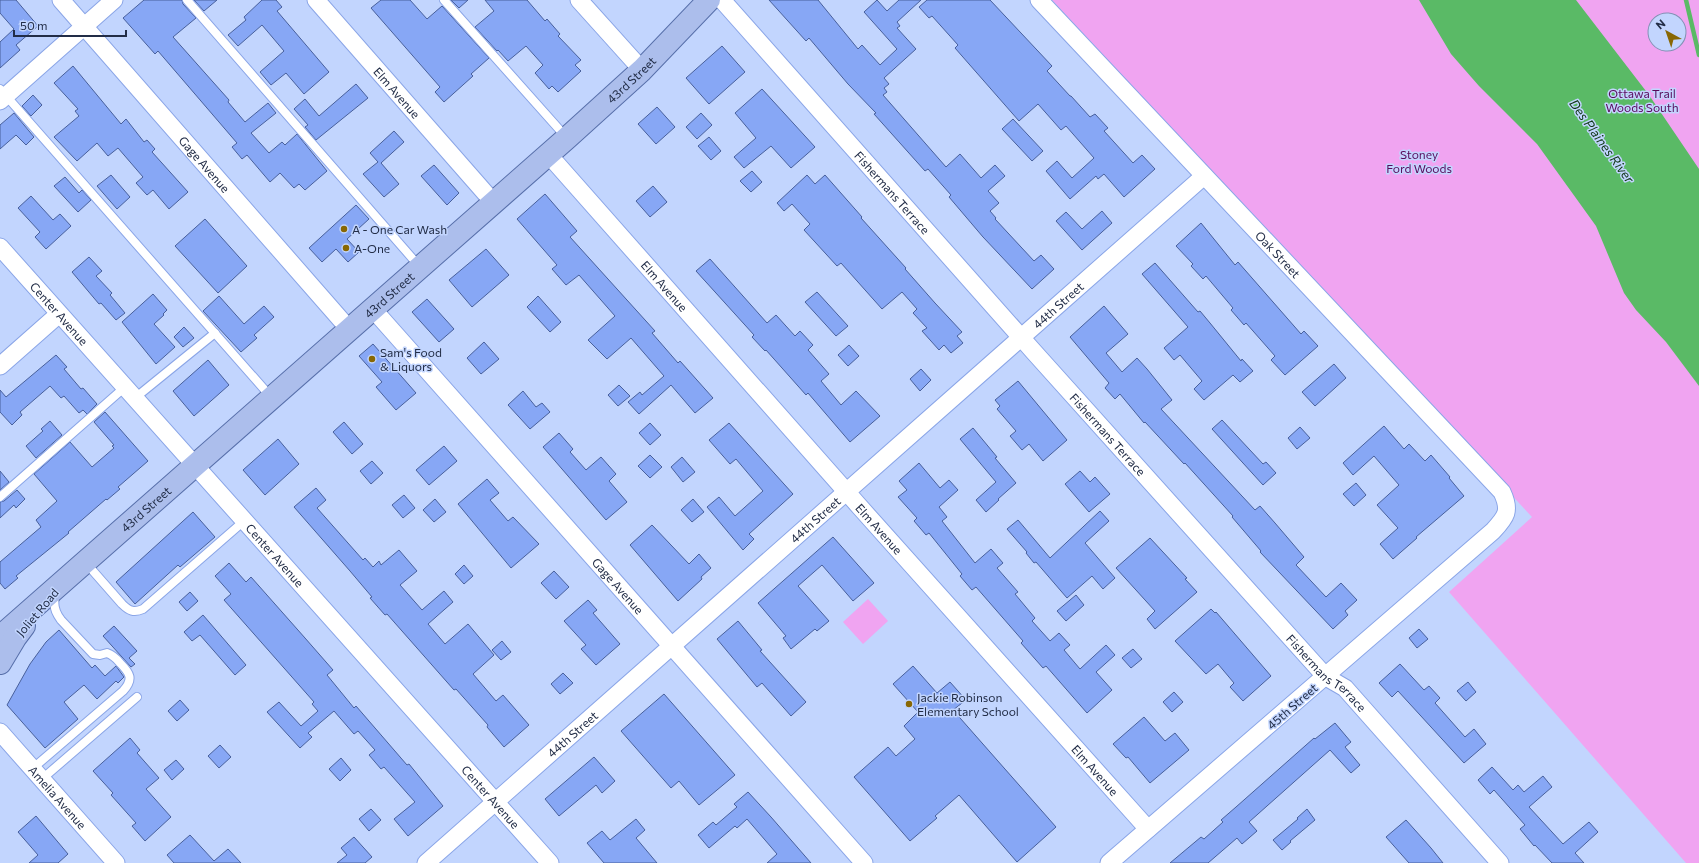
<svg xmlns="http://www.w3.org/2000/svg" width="1699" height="863" font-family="Commissioner,sans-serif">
	<rect width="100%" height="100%" fill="#c2d5fe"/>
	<!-- green -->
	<g fill="#f0a4f1" fill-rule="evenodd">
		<path d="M1052 0H1699V863H1686L1449 592 1532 517ZM1655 20H1679V44H1655Z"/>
		<polygon points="868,599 888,621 863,644 843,622"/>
	</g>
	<!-- water -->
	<polygon fill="#5aba66" points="1419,0 1576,0 1649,95 1699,169 1699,386 1666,342 1636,310 1624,293 1596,226 1537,144 1479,86 1451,54"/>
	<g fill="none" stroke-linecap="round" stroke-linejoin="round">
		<!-- stream -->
		<polyline stroke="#5aba66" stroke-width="4.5" points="1686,0 1699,55"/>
	</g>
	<!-- building -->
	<g fill="#87a7f5" stroke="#48609c">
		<polygon points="0,0 16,0 38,26 16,45 20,50 0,68 0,42 14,29 0,13"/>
		<polygon points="144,0 182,0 183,4 196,18 173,37 229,100 228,102 245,122 268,103 276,113 251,133 269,153 282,142 285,145 297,134 327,171 305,190 299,184 294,188 280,173 270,182 247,155 242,159 232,147 237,143 158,51 155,54 123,18"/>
		<polygon points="194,0 217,0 204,11"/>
		<polygon points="262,0 276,0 282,7 277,11 329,72 304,94 286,73 271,85 260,72 284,51 262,25 238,46 228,35 246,20 244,17"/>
		<polygon points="381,0 410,0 427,19 442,6 489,58 471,74 473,76 444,102 435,92 440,87 371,8"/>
		<polygon points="451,0 468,0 459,8"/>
		<polygon points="485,0 527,0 545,21 547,19 560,34 558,36 581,60 575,65 581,71 558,92 552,86 549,89 535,73 543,65 526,46 508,61 498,50 497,51 475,27 494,11"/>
		<polygon points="769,0 818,0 858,49 862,45 880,65 897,49 864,12 877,0 887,11 899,0 921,0 897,22 900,26 897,28 916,49 884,78 889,84 884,88 887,92 883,95 946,167 960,154 981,178 995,165 1005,176 988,191 999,203 990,211 996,218 995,219 1034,261 1041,255 1054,269 1032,289 983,237 949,197 951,195 928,169 925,171 874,114 876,113 848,84 809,38 806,41"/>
		<polygon points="927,0 990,0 1052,66 1047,71 1070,96 1071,96 1090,117 1095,114 1108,128 1104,131 1133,163 1142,155 1155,169 1124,197 1104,174 1098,179 1096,176 1070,199 1046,171 1057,161 1072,178 1094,158 1066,126 1061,130 1038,104 1019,121 955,48 958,45 932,16 929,18 919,7"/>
		<polygon points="722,46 745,72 709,104 686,78"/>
		<polygon points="73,66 121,124 126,119 144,142 147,140 155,149 152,152 188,192 169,209 153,190 147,195 136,183 143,177 118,148 108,156 97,143 77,161 54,137 79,116 75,111 78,109 54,83"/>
		<polygon points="356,84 368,98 316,140 305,127 308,125 294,109 305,99 319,116"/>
		<polygon points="762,89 815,147 791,168 771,146 744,168 734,157 756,138 735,113"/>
		<polygon points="33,95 42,105 31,116 22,106"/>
		<polygon points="657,107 675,127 656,144 638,124"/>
		<polygon points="14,113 34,137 26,145 16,135 0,149 0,125"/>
		<polygon points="701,113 712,125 697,139 686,127"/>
		<polygon points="1013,119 1043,151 1032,161 1002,129"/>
		<polygon points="394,131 404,142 381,163 399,184 384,197 363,174 378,162 370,153"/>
		<polygon points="709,137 721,151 711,160 698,146"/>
		<polygon points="434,165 459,193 447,205 421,176"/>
		<polygon points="752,171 762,182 751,192 740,181"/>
		<polygon points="111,175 130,197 117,209 97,186"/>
		<polygon points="807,175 815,184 825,175 862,217 861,218 906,268 905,269 935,303 962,332 957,336 963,343 951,353 944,345 939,350 922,331 927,328 913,313 917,309 902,292 882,309 841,263 837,266 804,230 810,224 792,204 784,211 777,203"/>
		<polygon points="65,177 79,193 82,190 91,200 78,212 54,186"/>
		<polygon points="653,186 667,202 650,217 636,201"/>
		<polygon points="545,194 577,231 570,237 655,331 652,333 678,363 680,361 713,398 695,413 671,385 639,414 628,402 640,392 642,395 664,376 631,338 607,359 588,340 615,316 579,275 566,285 552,269 557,265 517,219"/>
		<polygon points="31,196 53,220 60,214 71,226 46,249 35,237 40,232 18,208"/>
		<polygon points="356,205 369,219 347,239 359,252 348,262 336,249 322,262 309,248"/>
		<polygon points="1102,211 1112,223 1082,250 1056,221 1066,212 1082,229"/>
		<polygon points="205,219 247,266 218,293 175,246"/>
		<polygon points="1201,223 1235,265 1238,262 1301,334 1304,331 1318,346 1285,375 1271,360 1275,356 1246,323 1244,325 1231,310 1233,308 1206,276 1203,279 1191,266 1193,264 1176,246"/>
		<polygon points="486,249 509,275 472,307 449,280"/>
		<polygon points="89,257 102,271 96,276 112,293 110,295 125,313 116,320 101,303 99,304 72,272"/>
		<polygon points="710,259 767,323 776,315 795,336 800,331 813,345 808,350 829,374 821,381 841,405 856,391 880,416 850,442 808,393 806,395 766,350 765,351 752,337 754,335 696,271"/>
		<polygon points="1155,263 1198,312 1200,311 1210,323 1241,361 1242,359 1253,371 1240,382 1233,375 1204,400 1194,389 1202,381 1180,355 1174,360 1164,348 1188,327 1142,274"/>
		<polygon points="817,292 848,326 836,336 805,302"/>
		<polygon points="153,294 167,310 163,314 164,315 154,324 175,347 156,364 122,322"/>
		<polygon points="219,296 244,324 264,306 274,317 254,335 257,338 241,352 203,311"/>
		<polygon points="538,296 561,322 550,332 527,307"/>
		<polygon points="427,299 454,329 439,342 412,312"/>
		<polygon points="1104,306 1128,334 1106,353 1122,372 1137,358 1147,369 1172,400 1161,409 1255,510 1260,506 1275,523 1304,557 1296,565 1326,597 1341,583 1357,600 1345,611 1348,615 1333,629 1260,552 1261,551 1232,517 1233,516 1185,463 1184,464 1145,422 1144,423 1120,394 1115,399 1105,388 1109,383 1070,337"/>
		<polygon points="184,327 194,338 183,347 174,337"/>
		<polygon points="484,342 499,359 481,374 467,358"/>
		<polygon points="373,344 416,393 396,410 376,387 382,382 359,356"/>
		<polygon points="849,345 859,356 848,366 838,355"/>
		<polygon points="56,355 67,367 64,369 81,389 83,388 97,404 87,414 83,410 79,413 64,396 61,398 50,386 20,412 22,415 12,425 0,412 0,390 6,397"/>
		<polygon points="208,360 229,385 194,416 173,391"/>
		<polygon points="1334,364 1346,378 1315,406 1302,392"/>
		<polygon points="921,369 931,380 920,391 910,379"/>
		<polygon points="1018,381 1067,440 1043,461 1029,444 1022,450 1010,436 1016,431 997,409 1000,406 995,400"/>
		<polygon points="619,385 630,396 618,406 608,395"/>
		<polygon points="523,391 536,407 542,403 550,412 530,429 508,405"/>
		<polygon points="105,412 148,461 118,487 120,489 107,500 106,499 68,532 69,533 16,576 18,578 5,589 0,583 0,562 41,527 36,520 57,501 34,474 70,442 92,467 114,448 112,446 114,445 94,422"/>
		<polygon points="1222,420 1263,464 1266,462 1276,473 1263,485 1212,429"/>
		<polygon points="50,421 62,435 36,458 26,446 43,431 41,429"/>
		<polygon points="344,422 363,444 352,454 333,432"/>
		<polygon points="650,423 661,435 650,445 639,433"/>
		<polygon points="729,423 793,494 749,534 754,539 743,550 707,507 719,497 735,516 763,491 736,459 730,464 709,440"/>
		<polygon points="1384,426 1404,449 1409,444 1425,461 1431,455 1450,477 1449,478 1464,496 1416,537 1417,538 1393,559 1380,544 1398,528 1377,505 1399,485 1374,456 1353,475 1343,463"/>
		<polygon points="1300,427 1310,438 1297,449 1288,438"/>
		<polygon points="973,428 997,457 995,458 1016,483 998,499 999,500 986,512 976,500 996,482 960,439"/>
		<polygon points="559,433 573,449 570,452 586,470 601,457 616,474 609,481 627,502 606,520 543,447"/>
		<polygon points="278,439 299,464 265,495 243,470"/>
		<polygon points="444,446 457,461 429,485 416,470"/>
		<polygon points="650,455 662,467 650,478 638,466"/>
		<polygon points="682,457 695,472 683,482 671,467"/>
		<polygon points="372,461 383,473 371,484 360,471"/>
		<polygon points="919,463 940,488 949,480 958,490 939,507 947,517 942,521 975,563 991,549 1003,563 997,568 1018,592 1015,594 1035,618 1032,621 1050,641 1059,633 1070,645 1064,650 1080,669 1106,645 1115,655 1096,672 1112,690 1087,713 1046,666 1043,668 1021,643 1023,641 976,587 972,590 960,576 962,574 929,533 926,535 914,521 917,518 898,497 907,490 899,481"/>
		<polygon points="0,471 9,482 0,490"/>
		<polygon points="1080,471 1090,482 1095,477 1110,494 1089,512 1065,484"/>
		<polygon points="487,479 499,493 490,500 508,521 513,517 539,544 511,568 458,504"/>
		<polygon points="1356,483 1366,495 1354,506 1343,494"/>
		<polygon points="316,488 326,500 317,508 363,560 365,558 373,567 379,561 381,565 399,550 417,571 400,585 422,610 444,591 453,602 428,624 445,644 468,624 494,655 473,674 496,701 503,695 529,725 504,747 487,727 488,725 456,689 454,690 387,614 385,615 370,598 372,597 350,571 294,507"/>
		<polygon points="17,490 25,499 16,508 14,505 0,518 0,502 4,501"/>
		<polygon points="404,495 415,508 403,518 392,505"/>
		<polygon points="435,499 446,512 434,522 423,510"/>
		<polygon points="693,499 704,512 692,522 681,510"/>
		<polygon points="1100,511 1109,521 1085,543 1115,578 1103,589 1092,576 1067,598 1036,562 1034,563 1026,553 1027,552 1007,529 1018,520 1050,558"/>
		<polygon points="193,512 215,537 180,567 178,565 135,604 116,582"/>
		<polygon points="652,525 689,564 699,554 711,568 701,577 702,579 678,601 630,545"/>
		<polygon points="833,537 874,583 853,601 822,565 798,586 829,621 817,631 815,629 791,649 783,638 786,636 758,603"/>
		<polygon points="1150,538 1187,578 1185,579 1197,592 1155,629 1147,619 1155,611 1116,568"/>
		<polygon points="229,563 246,582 251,577 305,638 333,670 327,675 354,708 356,706 407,765 409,764 443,806 408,836 394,819 415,802 384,767 381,769 369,755 375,750 358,731 354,734 334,711 308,733 312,737 300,748 267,712 279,702 301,726 318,711 312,704 314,702 224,600 231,594 215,576"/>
		<polygon points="464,565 473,576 464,584 455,574"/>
		<polygon points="554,571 569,587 556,599 541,583"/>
		<polygon points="190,592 198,601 187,611 179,602"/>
		<polygon points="1076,595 1084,605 1066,621 1057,611"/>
		<polygon points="588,600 597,610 593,613 620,644 596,665 581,649 586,645 564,621"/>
		<polygon points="1211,609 1215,613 1216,612 1271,676 1243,701 1230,687 1234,683 1218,664 1206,674 1175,641"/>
		<polygon points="203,615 246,665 235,675 200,635 192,641 184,632"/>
		<polygon points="738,621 762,650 760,651 806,702 791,716 762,683 757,687 717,639"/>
		<polygon points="114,626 137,651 129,658 135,664 131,667 103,636"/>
		<polygon points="1419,629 1428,639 1417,648 1409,638"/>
		<polygon points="59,630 92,668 95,665 105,676 116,666 124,677 118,683 116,681 97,699 84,685 64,702 78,719 45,748 7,705 30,664 46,642"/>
		<polygon points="502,641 511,652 501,660 492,650"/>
		<polygon points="1133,649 1142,659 1131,668 1122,658"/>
		<polygon points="1400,664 1424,690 1429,686 1440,698 1435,703 1465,737 1474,729 1486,744 1464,763 1398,691 1392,697 1379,683"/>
		<polygon points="913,666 937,693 950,682 966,700 953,710 1056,827 1017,862 959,795 935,816 937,818 910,841 854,777 888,747 896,756 915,739 904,726 918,712 893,684"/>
		<polygon points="563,673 573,683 560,694 551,684"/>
		<polygon points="1468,682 1476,692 1466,701 1457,691"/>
		<polygon points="1174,692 1183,702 1172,712 1163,702"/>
		<polygon points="664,694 735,775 699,805 679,781 671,788 621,731"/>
		<polygon points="180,700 189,710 177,721 168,711"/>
		<polygon points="1144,717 1165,741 1175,733 1189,750 1150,783 1128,757 1126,758 1113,744"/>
		<polygon points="1335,723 1351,742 1345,747 1360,765 1351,773 1330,750 1249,822 1257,831 1242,844 1237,838 1208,863 1170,863 1201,837 1204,839 1223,822 1221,820 1236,807 1314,738 1315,739"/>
		<polygon points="130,738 140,750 137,753 159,778 146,789 171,817 145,841 132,826 136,823 111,795 113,793 93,771"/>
		<polygon points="220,745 231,757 219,768 208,756"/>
		<polygon points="594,757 615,781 602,793 596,785 559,816 545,799"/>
		<polygon points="341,758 351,770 340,781 329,769"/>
		<polygon points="176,760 184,769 172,780 164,770"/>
		<polygon points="1492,767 1513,790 1518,785 1524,792 1543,776 1552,787 1529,807 1563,844 1589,822 1598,832 1575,853 1584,863 1552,863 1535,845 1534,846 1520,829 1525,825 1494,790 1490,794 1478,780"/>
		<polygon points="748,792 771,817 811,863 767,863 777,854 747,819 737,828 735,826 709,848 698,835 713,822 716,825 737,807 734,804"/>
		<polygon points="371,809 381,820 369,831 359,819"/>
		<polygon points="1307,809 1315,820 1290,841 1291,842 1282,850 1273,840 1298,819 1297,818"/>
		<polygon points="36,816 68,854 58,863 29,863 38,855 18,832"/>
		<polygon points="636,819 645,830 636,838 657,863 604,863 587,843 602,831 610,840"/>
		<polygon points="1406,820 1431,848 1443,863 1409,863 1386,837"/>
		<polygon points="190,835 214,861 228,849 241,863 174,863 167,855"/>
		<polygon points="354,837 372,857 365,863 337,863 347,855 341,848"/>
	</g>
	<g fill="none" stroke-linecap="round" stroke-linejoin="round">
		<defs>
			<g id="service">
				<polyline points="187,0 419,266"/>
				<polyline points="444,0 566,137"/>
				<polyline points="0,89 271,397"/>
				<polyline points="135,398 215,333"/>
				<polyline points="0,497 125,387"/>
				<path d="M86 563 122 604C129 611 134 613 143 609L244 521"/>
				<path d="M32 769 123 691C134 679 130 673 120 663 116 658 113 655 107 653L100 655 93 654 61 620C55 612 52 604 56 595"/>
				<polyline points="42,779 137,697"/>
			</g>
			<g id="minor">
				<path id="s1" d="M61 0 349 329"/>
				<path id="s2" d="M316 0 494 203"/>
				<polyline points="579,0 642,70"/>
				<path id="s3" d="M722 0 1034 352 1326 677 1345 688 1500 863"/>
				<path id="s4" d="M1039 0 1502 492C1511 511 1506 517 1493 531L1109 863"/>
				<polyline points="0,101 114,0"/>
				<path id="s5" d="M548 154 859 506 1148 829"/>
				<path id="s6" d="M0 247 550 863"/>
				<path id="s7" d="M372 308 864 863"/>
				<polyline points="0,366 59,314"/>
				<path id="s8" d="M0 732 116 863"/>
				<path id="s9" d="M426 863 1204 176"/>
			</g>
			<g id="primary">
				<path id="s10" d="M0 637 567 138 642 70 709 0"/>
				<polyline points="0,663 15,638 24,626"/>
			</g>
		</defs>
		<!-- service casing -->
		<use href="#service" stroke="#8aa5e7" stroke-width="10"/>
		<!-- minor casing -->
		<use href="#minor" stroke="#8aa5e7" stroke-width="19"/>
		<!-- primary casing -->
		<use href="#primary" stroke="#576faa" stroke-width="24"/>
		<!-- service -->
		<use href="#service" stroke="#fff" stroke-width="8"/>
		<!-- minor -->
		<use href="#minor" stroke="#fff" stroke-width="17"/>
		<!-- primary -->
		<use href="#primary" stroke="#acbeec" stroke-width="22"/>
	</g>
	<!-- markers -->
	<g fill="#886704" stroke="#c2d5fe" stroke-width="1.5">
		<circle cx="344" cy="229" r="4"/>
		<circle cx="346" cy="248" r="4"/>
		<circle cx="372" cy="359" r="4"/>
		<circle cx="909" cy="704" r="4"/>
	</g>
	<g text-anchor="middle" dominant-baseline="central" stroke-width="3" stroke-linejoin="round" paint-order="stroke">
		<!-- street labels -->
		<g font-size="12" fill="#222d47" stroke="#c2d5fe">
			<text stroke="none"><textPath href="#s10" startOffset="842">43rd Street</textPath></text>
			<text stroke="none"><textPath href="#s2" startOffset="123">Elm Avenue</textPath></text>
			<text stroke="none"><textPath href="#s1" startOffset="218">Gage Avenue</textPath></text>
			<text stroke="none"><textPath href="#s3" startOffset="257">Fishermans Terrace</textPath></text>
			<text stroke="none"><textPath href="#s4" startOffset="349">Oak Street</textPath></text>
			<text stroke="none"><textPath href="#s5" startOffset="176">Elm Avenue</textPath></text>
			<text stroke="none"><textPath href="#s10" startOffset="518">43rd Street</textPath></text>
			<text stroke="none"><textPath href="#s9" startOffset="843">44th Street</textPath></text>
			<text stroke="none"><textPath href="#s6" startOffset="89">Center Avenue</textPath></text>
			<text stroke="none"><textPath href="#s3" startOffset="581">Fishermans Terrace</textPath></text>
			<text stroke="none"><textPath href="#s10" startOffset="194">43rd Street</textPath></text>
			<text stroke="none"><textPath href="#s9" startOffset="519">44th Street</textPath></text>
			<text stroke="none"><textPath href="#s5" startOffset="500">Elm Avenue</textPath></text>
			<text stroke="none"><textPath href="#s6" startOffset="413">Center Avenue</textPath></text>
			<text stroke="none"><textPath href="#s7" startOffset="371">Gage Avenue</textPath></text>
			<text transform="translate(37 612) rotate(-50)">Joliet Road</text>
			<text stroke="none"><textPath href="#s3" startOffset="905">Fishermans Terrace</textPath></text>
			<text transform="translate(1292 706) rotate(-41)">45th Street</text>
			<text stroke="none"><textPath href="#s9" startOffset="195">44th Street</textPath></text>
			<text stroke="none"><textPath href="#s5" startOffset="824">Elm Avenue</textPath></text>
			<text stroke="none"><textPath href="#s8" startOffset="87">Amelia Avenue</textPath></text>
			<text stroke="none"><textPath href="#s6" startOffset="737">Center Avenue</textPath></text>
		</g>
		<!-- park labels -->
		<g font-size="12" fill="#58095b" stroke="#c2d5fe">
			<text x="1642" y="93">Ottawa Trail<tspan x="1642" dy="14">Woods South</tspan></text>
			<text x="1419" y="154">Stoney<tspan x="1419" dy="14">Ford Woods</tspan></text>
		</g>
		<!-- poi labels -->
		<g font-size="12" fill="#222d47" stroke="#c2d5fe" text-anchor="start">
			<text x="352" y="229">A - One Car Wash</text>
			<text x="354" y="248">A-One</text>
			<text x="380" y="352">Sam's Food<tspan x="380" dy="14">&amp; Liquors</tspan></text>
			<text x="917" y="697">Jackie Robinson<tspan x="917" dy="14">Elementary School</tspan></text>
		</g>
		<!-- water labels -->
		<g font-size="13" font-style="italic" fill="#103716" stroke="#c2d5fe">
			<text transform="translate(1602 141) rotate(54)">Des Plaines River</text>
		</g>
	</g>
	<!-- north arrow -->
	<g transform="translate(1667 32) rotate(320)"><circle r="19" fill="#c2d5fe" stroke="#8292b5"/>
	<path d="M0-3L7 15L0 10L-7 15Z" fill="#886704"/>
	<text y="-6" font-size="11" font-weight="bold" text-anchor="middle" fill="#222d47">N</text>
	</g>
	<!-- scale -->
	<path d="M14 30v6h112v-6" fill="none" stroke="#222d47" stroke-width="2"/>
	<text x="20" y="30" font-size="12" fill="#222d47" stroke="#c2d5fe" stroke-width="3" paint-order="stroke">50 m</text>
</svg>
